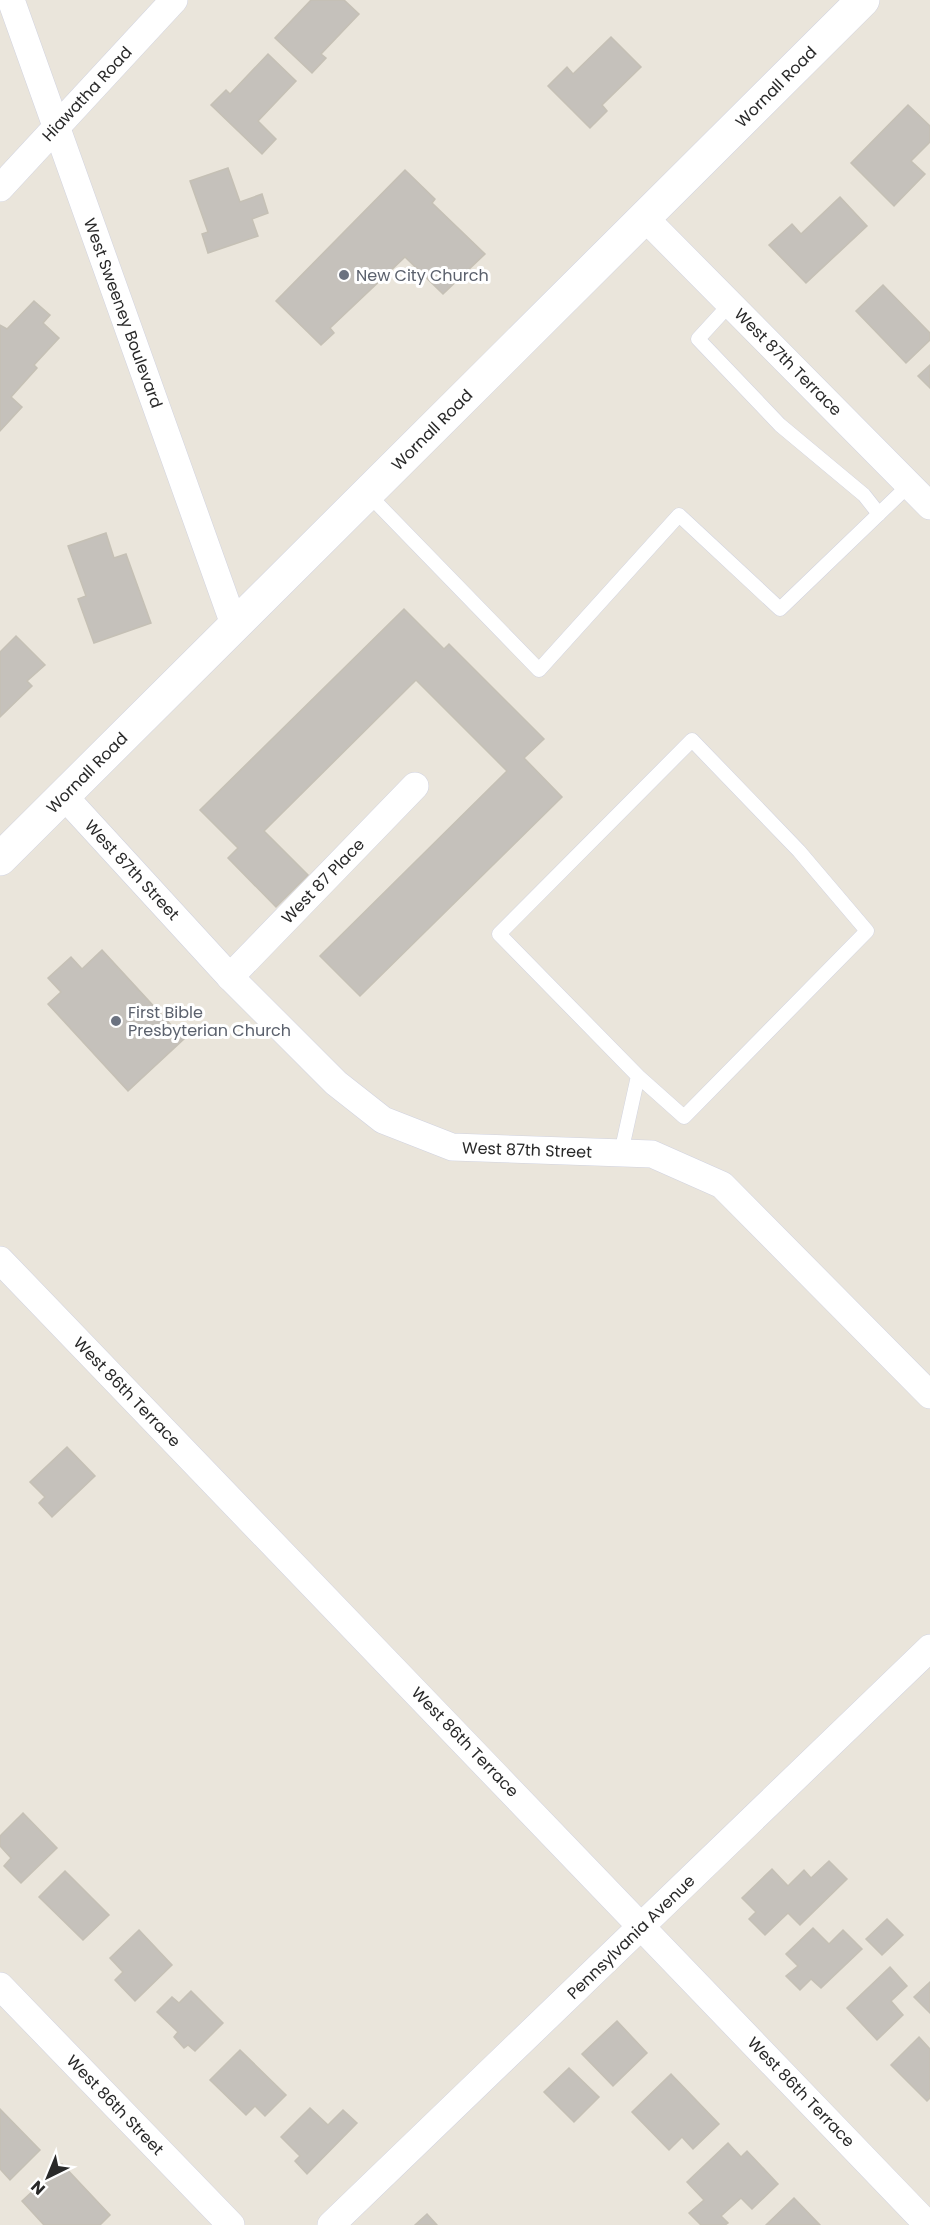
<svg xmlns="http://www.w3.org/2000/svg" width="930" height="2225" font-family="Poppins,sans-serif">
	<rect width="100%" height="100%" fill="#eae5db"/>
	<!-- building -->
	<g fill="#c5c1bb" stroke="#c5c0b5" stroke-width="1.5">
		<polygon points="311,0 344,0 359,14 321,54 326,58 312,73 275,38"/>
		<polygon points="611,37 641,67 602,105 607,111 590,128 548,86 567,67 573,74"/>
		<polygon points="268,54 296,81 258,121 276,139 262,154 211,105 226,90 230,94"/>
		<polygon points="908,105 930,126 930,142 911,161 925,174 894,206 851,163"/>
		<polygon points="228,168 240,202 262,194 268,213 252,219 258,236 208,253 202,234 208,232 190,181"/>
		<polygon points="405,170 435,199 432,203 485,254 443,294 405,257 330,328 334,333 321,345 276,301"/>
		<polygon points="840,197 867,226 806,283 769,245 792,224 801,234"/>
		<polygon points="883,285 930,333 930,340 906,363 856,311"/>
		<polygon points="34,301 50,315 43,323 59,338 34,365 37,368 11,397 22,407 0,431 0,325 7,329"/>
		<polygon points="930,365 930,388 918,376"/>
		<polygon points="106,533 114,558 126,554 151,623 94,643 78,599 86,596 68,546"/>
		<polygon points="404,609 444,649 449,644 544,739 524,758 562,797 360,996 320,956 507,771 416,680 264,831 308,875 276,907 228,858 238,848 200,810"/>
		<polygon points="16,636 45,665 27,681 32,686 0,717 0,652"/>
		<polygon points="102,950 184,1039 128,1091 48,1004 61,992 48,978 71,957 82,969"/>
		<polygon points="67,1447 95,1476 52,1517 39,1503 45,1497 30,1482"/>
		<polygon points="23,1813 57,1848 21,1883 4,1866 11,1858 0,1846 0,1836"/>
		<polygon points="829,1861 847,1879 800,1925 788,1913 765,1935 749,1919 756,1912 742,1898 772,1869 788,1886 804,1870 811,1878"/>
		<polygon points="65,1871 109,1915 83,1940 39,1897"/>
		<polygon points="887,1919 903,1935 882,1955 866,1939"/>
		<polygon points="813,1928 829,1944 843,1930 862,1949 821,1988 811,1979 800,1990 786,1976 798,1966 786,1954"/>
		<polygon points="139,1930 172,1965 135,2001 115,1980 123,1972 110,1958"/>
		<polygon points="890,1967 907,1986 891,2001 903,2015 877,2040 847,2008"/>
		<polygon points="930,1982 930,2013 914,1997"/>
		<polygon points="191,1991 223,2023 195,2051 188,2045 184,2048 174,2037 178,2032 157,2012 172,1997 179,2003"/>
		<polygon points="617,2021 647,2053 613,2086 582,2054"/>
		<polygon points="919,2037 930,2049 930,2098 927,2101 891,2065"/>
		<polygon points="240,2050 286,2095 265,2116 255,2106 246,2115 210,2080"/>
		<polygon points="569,2068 599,2097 574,2122 544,2092"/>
		<polygon points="671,2074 719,2124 693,2149 682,2137 669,2150 632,2112"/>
		<polygon points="310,2108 328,2125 343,2110 357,2123 307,2174 295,2161 300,2156 281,2137"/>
		<polygon points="0,2109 40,2150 10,2180 0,2169"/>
		<polygon points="728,2143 741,2157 747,2151 778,2184 752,2209 741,2198 721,2216 728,2223 725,2225 701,2225 689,2213 704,2200 687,2182"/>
		<polygon points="62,2164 110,2215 100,2225 44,2225 22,2201"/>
		<polygon points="794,2198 820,2225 766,2225"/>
		<polygon points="427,2214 437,2225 415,2225"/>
	</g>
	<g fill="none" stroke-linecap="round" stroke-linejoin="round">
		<defs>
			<g id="service">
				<polyline points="730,304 698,339 780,425 864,495 879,514"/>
				<polyline points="368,494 539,670 679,515 780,609 909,485"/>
				<polyline points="621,1153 638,1076 684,1117 867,931 799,851 692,740 499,934 638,1076"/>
			</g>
			<g id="minor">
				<polyline points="11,0 235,627"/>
				<polyline points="0,188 174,0"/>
				<polyline points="645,218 930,506"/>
				<polyline points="64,796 230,977 336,1083 383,1120 452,1147 652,1154 722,1185 930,1395"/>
				<polyline points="230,977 415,786"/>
				<polyline points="0,1260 928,2225"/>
				<polyline points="0,1986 231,2225"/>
				<polyline points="331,2225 930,1648"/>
			</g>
			<polyline id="secondary" points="0,859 863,0"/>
		</defs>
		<!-- service casing -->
		<use href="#service" stroke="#d1d3e0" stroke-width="15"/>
		<!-- minor casing -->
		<use href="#minor" stroke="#d1d3e0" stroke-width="28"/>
		<!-- secondary casing -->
		<use href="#secondary" stroke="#d1d3e0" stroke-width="34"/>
		<!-- service -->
		<use href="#service" stroke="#fff" stroke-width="14"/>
		<!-- minor -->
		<use href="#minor" stroke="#fff" stroke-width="27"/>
		<!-- secondary -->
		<use href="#secondary" stroke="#fff" stroke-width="33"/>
	</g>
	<!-- markers -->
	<g fill="#6b7280" stroke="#fff" stroke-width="2">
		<circle cx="344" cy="275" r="6"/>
		<circle cx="116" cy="1021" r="6"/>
	</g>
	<g text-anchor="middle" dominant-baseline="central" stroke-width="6" stroke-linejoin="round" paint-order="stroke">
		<!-- street labels -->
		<g font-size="16" fill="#292929" stroke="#fff">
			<text transform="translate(776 87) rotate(-45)">Wornall Road</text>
			<text transform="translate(87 94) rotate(-47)">Hiawatha Road</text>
			<text transform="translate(123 313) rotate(70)">West Sweeney Boulevard</text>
			<text transform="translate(788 362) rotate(45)">West 87th Terrace</text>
			<text transform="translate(432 430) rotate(-45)">Wornall Road</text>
			<text transform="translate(87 773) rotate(-45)">Wornall Road</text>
			<text transform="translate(132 870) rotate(47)">West 87th Street</text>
			<text transform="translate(323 881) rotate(-46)">West 87 Place</text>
			<text transform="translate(527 1150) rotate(2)">West 87th Street</text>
			<text transform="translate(127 1392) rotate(46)">West 86th Terrace</text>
			<text transform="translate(465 1742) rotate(46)">West 86th Terrace</text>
			<text transform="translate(631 1937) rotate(-44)">Pennsylvania Avenue</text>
			<text transform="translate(801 2092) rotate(46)">West 86th Terrace</text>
			<text transform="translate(115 2105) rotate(46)">West 86th Street</text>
		</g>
		<!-- worship labels -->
		<g font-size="16" fill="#5b616d" stroke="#fff" text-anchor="start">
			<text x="356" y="275">New City Church</text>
			<text x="128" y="1012">First Bible<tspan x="128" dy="18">Presbyterian Church</tspan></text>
		</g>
	</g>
	<!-- north arrow -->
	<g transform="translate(48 2177) rotate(223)" stroke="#ffffff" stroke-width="4.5" paint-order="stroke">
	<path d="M0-4.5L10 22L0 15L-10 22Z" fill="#292929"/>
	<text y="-9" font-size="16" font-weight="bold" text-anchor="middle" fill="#292929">N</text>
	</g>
</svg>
